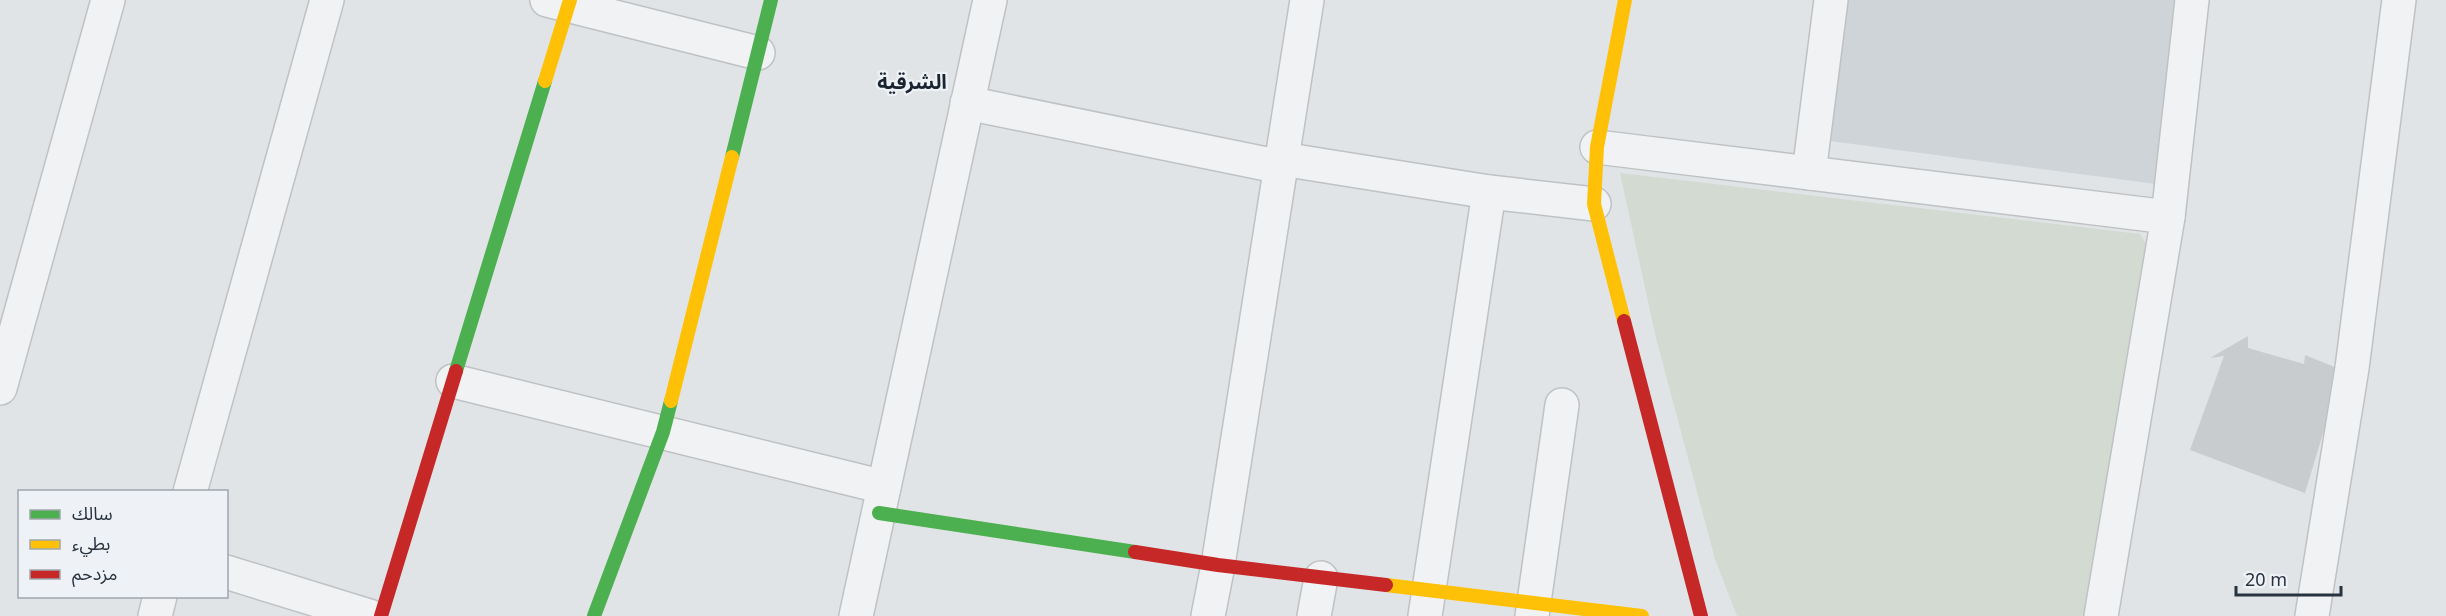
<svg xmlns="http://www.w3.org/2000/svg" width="2446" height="616" font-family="'Noto Sans','Noto Sans Arabic',sans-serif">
	<rect width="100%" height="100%" fill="#e1e4e6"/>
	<!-- built -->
	<polygon fill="#cfd4d9" points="1846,0 2177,0 2156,184 1830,141"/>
	<!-- green -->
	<polygon fill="#d3dad1" points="1620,173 2140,234 2153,256 2089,616 1737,616 1715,559 1656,338"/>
	<!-- building -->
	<polygon fill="#c9ccce" points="2248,336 2248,348 2304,364 2305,355 2342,370 2305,493 2190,450 2224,356 2210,358"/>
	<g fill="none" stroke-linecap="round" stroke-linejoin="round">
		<defs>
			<g id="street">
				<polyline points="547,0 758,53"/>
				<polyline points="967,103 1281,167"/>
				<polyline points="1597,147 2168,217"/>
				<polyline points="1282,159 1489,192 1594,204"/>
				<polyline points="1809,173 1831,0"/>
				<polyline points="453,381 884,487"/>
				<polyline points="0,388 108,0"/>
				<polyline points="190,492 327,0"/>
				<polyline points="226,572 369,616"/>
				<polyline points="155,616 160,596"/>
				<polyline points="856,616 990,0"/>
				<polyline points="1208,616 1218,565 1307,0"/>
				<polyline points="1314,616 1321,578"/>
				<polyline points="1425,616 1489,192"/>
				<polyline points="1532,616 1562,405"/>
				<polyline points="2101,616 2168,217 2192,0"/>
				<polyline points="2312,616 2352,368 2399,0"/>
			</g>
		</defs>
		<!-- street casing -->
		<use href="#street" stroke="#bfc2c4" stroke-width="36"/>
		<!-- street -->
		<use href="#street" stroke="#f1f2f3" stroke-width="33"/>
		<!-- fast -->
		<g stroke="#4caf50" stroke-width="14">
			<polyline points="732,157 771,0"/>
			<polyline points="456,371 545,81"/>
			<polyline points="879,513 1135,552"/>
			<polyline points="594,616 663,432 671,401"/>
		</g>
		<!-- slow -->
		<g stroke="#ffc107" stroke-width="14">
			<polyline points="545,81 570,0"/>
			<polyline points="1624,321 1594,204 1597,147 1625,0"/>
			<polyline points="671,401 732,157"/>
			<polyline points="1386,585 1642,616"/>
		</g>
		<!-- jam -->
		<g stroke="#c62828" stroke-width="14">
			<polyline points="1624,321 1701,616"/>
			<polyline points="1135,552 1218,565 1386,585"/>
			<polyline points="381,616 456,371"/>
		</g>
	</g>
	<g text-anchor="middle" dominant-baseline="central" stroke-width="4.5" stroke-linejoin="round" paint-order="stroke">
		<!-- neighbourhood labels -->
		<g font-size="20" font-weight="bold" fill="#1a2430" stroke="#eef2f6">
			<text x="912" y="81">الشرقية</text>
		</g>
	</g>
	<!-- legend -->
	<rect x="18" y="490" width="210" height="108" fill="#eef2f6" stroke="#9fa6ad" stroke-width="1.5"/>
	<rect x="30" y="510" width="30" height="9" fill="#4caf50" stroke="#9fa6ad" stroke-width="1.5"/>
	<text x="72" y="520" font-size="18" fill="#283340">سالك</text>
	<rect x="30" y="540" width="30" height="9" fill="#ffc107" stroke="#9fa6ad" stroke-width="1.5"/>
	<text x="72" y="550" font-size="18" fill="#283340">بطيء</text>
	<rect x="30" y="570" width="30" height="9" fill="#c62828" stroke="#9fa6ad" stroke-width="1.5"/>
	<text x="72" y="580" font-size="18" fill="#283340">مزدحم</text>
	<!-- scale -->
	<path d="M2236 586v9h105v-9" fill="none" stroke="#283340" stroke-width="3"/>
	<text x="2245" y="586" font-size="18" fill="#283340" stroke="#eef2f6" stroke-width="4.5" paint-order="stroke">20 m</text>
</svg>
